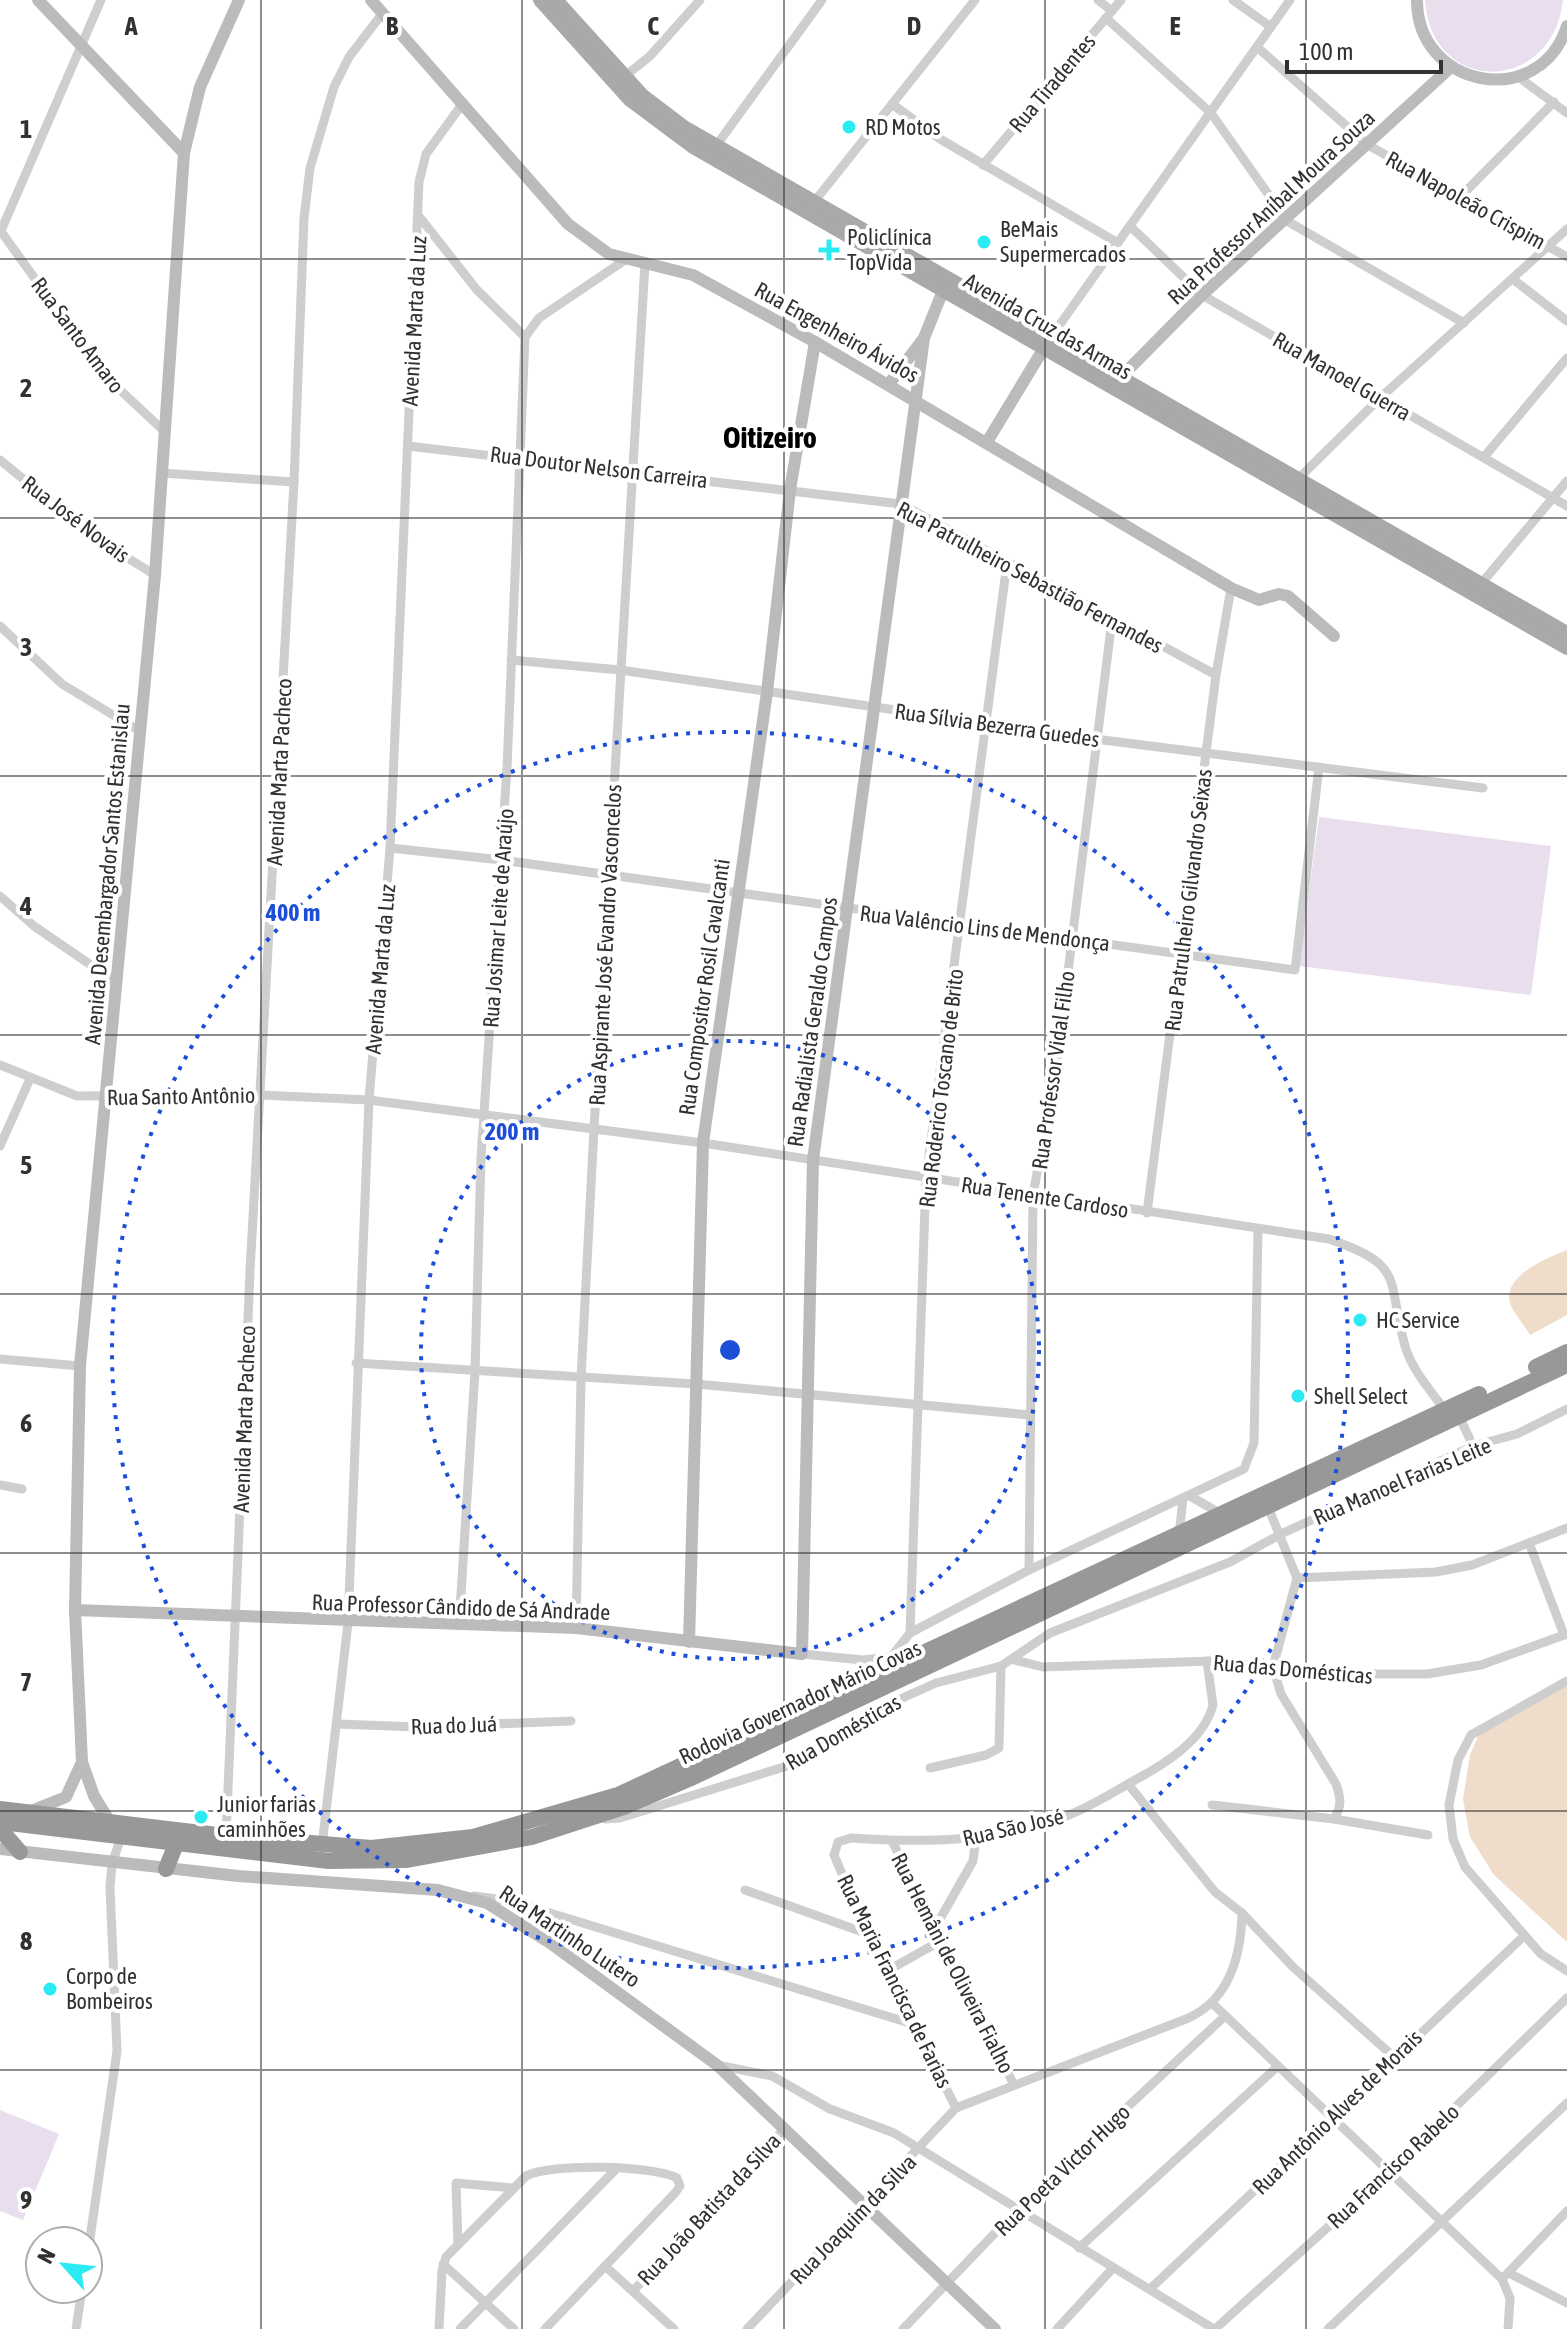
<svg xmlns="http://www.w3.org/2000/svg" width="1567" height="2329" font-family="'Asap Condensed',sans-serif">
	<rect width="100%" height="100%" fill="#fff"/>
	<!-- green -->
	<g fill="#e8deee">
		<path d="M1425 0H1563C1552 95 1431 96 1425 0Z"/>
		<polygon points="1319,817 1551,846 1531,995 1299,966"/>
		<polygon points="0,2110 59,2134 23,2220 0,2211"/>
	</g>
	<!-- water -->
	<g fill="#efdcca">
		<path d="M1567 1250V1315L1530 1335C1525 1326 1517 1317 1512 1308 1497 1278 1545 1259 1567 1250Z"/>
		<polygon points="1567,1684 1567,1942 1494,1875 1470,1837 1463,1799 1470,1755 1481,1729"/>
	</g>
	<g fill="none" stroke-linecap="round" stroke-linejoin="round">
		<!-- street -->
		<g stroke="#cecece" stroke-width="9">
			<polyline points="1098,0 1112,11"/>
			<polyline points="1233,0 1271,27"/>
			<polyline points="1106,18 1211,113 1287,221 1464,323"/>
			<polyline points="1258,48 1368,145 1567,257"/>
			<polyline points="1517,76 1567,113"/>
			<polyline points="624,77 650,56 700,0"/>
			<polyline points="892,104 940,139 1118,243"/>
			<polyline points="716,146 822,0"/>
			<polyline points="983,165 1121,0"/>
			<polyline points="1461,196 1554,102"/>
			<polyline points="814,202 975,0"/>
			<polyline points="418,215 477,290 525,337"/>
			<polyline points="1130,226 1202,295 1567,506"/>
			<polyline points="0,230 104,375 165,432"/>
			<polyline points="0,233 101,0"/>
			<polyline points="1514,280 1567,321"/>
			<polyline points="1051,337 1290,0"/>
			<polyline points="408,446 901,504 1216,675"/>
			<polyline points="1484,457 1567,358"/>
			<polyline points="0,460 94,537 155,575"/>
			<polyline points="162,473 294,482"/>
			<polyline points="1297,480 1380,398 1567,229"/>
			<polyline points="1481,584 1567,481"/>
			<polyline points="0,626 62,684 141,732"/>
			<polyline points="511,660 620,670 1095,739 1483,788"/>
			<polyline points="390,848 502,860 1295,970 1319,767"/>
			<polyline points="0,896 34,926 117,983"/>
			<path d="M0 1065 77 1096 260 1095 369 1100 703 1143 1329 1239C1407 1266 1386 1278 1405 1346 1412 1370 1430 1390 1445 1410"/>
			<polyline points="0,1146 30,1079"/>
			<polyline points="1147,1213 1216,675 1231,588"/>
			<polyline points="0,1359 80,1366"/>
			<polyline points="356,1363 696,1384 1030,1415"/>
			<polyline points="1459,1416 1473,1446"/>
			<polyline points="0,1485 22,1489"/>
			<polyline points="1190,1496 1221,1514"/>
			<polyline points="1268,1507 1297,1578 1273,1667"/>
			<polyline points="1179,1535 1183,1499"/>
			<polyline points="1529,1543 1564,1635"/>
			<polyline points="1029,1570 1033,1195 1056,1068 1112,620"/>
			<polyline points="1297,1578 1436,1572 1472,1565 1567,1528"/>
			<polyline points="459,1626 475,1371 481,1158 507,768 525,337 539,318 625,260"/>
			<polyline points="576,1628 581,1379 594,1128 645,263"/>
			<polyline points="910,1633 1029,1570 1244,1469 1254,1443 1258,1230"/>
			<polyline points="802,1654 863,1660 891,1657"/>
			<polyline points="891,1657 910,1633 926,1178 1007,563"/>
			<polyline points="1014,1660 1043,1667 1210,1661 1344,1674 1427,1674 1481,1665 1567,1634"/>
			<polyline points="1567,1681 1471,1735 1458,1760 1449,1805 1453,1839 1465,1867 1541,1954 1567,1971"/>
			<polyline points="338,1724 417,1727 571,1721"/>
			<polyline points="930,1768 986,1755 999,1748 1001,1666"/>
			<path d="M1212 1805 1334 1819C1342 1806 1341 1798 1336 1784L1281 1694 1273 1667"/>
			<polyline points="605,1819 620,1818 787,1766 887,1705 936,1683 1001,1666 1050,1633 1230,1562 1281,1534 1473,1446 1517,1434 1567,1409"/>
			<polyline points="1334,1819 1428,1835"/>
			<polyline points="226,1836 250,1271 294,482 304,218 310,168 334,87 349,57 382,14"/>
			<polyline points="892,1841 1014,2085"/>
			<polyline points="322,1846 348,1623 369,1100 390,848 419,182 426,154 463,103"/>
			<polyline points="745,1890 868,1934"/>
			<polyline points="474,1896 511,1901 916,2025"/>
			<polyline points="1242,1913 1293,1967 1394,2057"/>
			<polyline points="936,1926 973,1861 976,1838"/>
			<polyline points="887,1971 942,1940"/>
			<polyline points="1213,2004 1502,2279 1510,2298 1508,2329"/>
			<polyline points="717,2065 772,2076 830,2109 894,2133 1214,2329"/>
			<path d="M956 2108 868 1934 834 1855 838 1842 851 1838C924 1843 995 1842 1064 1817 1089 1808 1112 1793 1135 1780 1165 1764 1204 1740 1213 1705L1207 1661"/>
			<polyline points="458,2245 456,2183 512,2188"/>
			<polyline points="1079,2248 1278,2066"/>
			<polyline points="88,2252 117,2051 110,1887 112,1864 121,1837"/>
			<polyline points="443,2264 514,2329"/>
			<polyline points="605,2266 674,2329"/>
			<polyline points="1509,2273 1567,2303"/>
			<polyline points="1502,2279 1567,2211"/>
			<polyline points="1150,2289 1524,1936"/>
			<polyline points="634,2290 785,2128"/>
			<polyline points="76,2329 82,2289"/>
			<path d="M439 2329 442 2271 446 2257 526 2176C550 2163 653 2165 677 2178L680 2186 675 2193 545 2329"/>
			<polyline points="460,2329 616,2169"/>
			<path d="M747 2329 956 2108 1186 2019C1229 2001 1241 1958 1242 1913L1215 1892 1128 1784"/>
			<polyline points="903,2329 1017,2210 1225,2016"/>
			<polyline points="1057,2329 1113,2268"/>
			<polyline points="1215,2329 1390,2171 1567,1998"/>
			<polyline points="1328,2329 1567,2103"/>
		</g>
		<!-- secondary -->
		<g stroke="#bbb" stroke-width="12">
			<polyline points="38,0 184,153"/>
			<polyline points="371,0 568,224 609,254 693,275 815,342 1231,588 1259,600 1279,594 1288,596 1334,636"/>
			<path d="M1417 0C1417 89 1540 111 1567 26"/>
			<polyline points="1120,378 1202,295 1451,67"/>
			<polyline points="889,384 924,338"/>
			<polyline points="987,442 1047,343"/>
			<polyline points="75,1610 576,1628 802,1654 813,1160 924,338 946,283"/>
			<polyline points="689,1642 703,1143 767,692 790,490 815,342"/>
			<polyline points="31,1811 66,1797 82,1762"/>
			<polyline points="110,1822 94,1796 82,1762 75,1610 80,1366 155,575 184,153 200,87 239,0"/>
			<polyline points="0,1849 238,1876 438,1890 487,1903 550,1943 717,2065 995,2329"/>
		</g>
		<!-- primary -->
		<g stroke="#a9a9a9" stroke-width="14">
			<polyline points="540,0 630,100 693,147 1567,648"/>
			<polyline points="556,0 642,95 684,127 1567,633"/>
		</g>
		<!-- highway -->
		<g stroke="#989898" stroke-width="16">
			<polyline points="1536,1367 1567,1352"/>
			<polyline points="0,1809 226,1836 371,1848 473,1837 618,1795 1479,1394"/>
			<polyline points="0,1822 329,1861 407,1860 532,1837 624,1807 689,1779 1567,1365"/>
			<polyline points="0,1829 20,1852"/>
			<polyline points="166,1869 176,1844"/>
		</g>
	</g>
	<!-- grid -->
	<path fill="none" stroke="#313131" stroke-width="2" stroke-opacity="0.55" d="M261 0V2329M522 0V2329M784 0V2329M1045 0V2329M1306 0V2329M0 259H1567M0 518H1567M0 776H1567M0 1035H1567M0 1294H1567M0 1553H1567M0 1811H1567M0 2070H1567"/>
	<!-- distance rings -->
	<g fill="none" stroke="#1d4ed8" stroke-width="4" stroke-dasharray="4 8">
		<circle cx="730" cy="1350" r="309"/>
		<circle cx="730" cy="1350" r="618"/>
	</g>
	<!-- markers -->
	<g fill="#2aebf1" stroke="#fff" stroke-width="3">
		<circle cx="849" cy="127" r="8"/>
		<circle cx="984" cy="242" r="8"/>
		<path d="M825 238h8v8h8v8h-8v8h-8v-8h-8v-8h8z"/>
		<circle cx="1360" cy="1320" r="8"/>
		<circle cx="1298" cy="1396" r="8"/>
		<circle cx="201" cy="1817" r="8"/>
		<circle cx="50" cy="1989" r="8"/>
	</g>
	<g text-anchor="middle" dominant-baseline="central" stroke-width="8" stroke-linejoin="round" paint-order="stroke">
		<!-- street labels -->
		<g font-size="22" fill="#313131" stroke="#fff">
			<text transform="translate(1052 83) rotate(-50)">Rua Tiradentes</text>
			<text transform="translate(1466 200) rotate(29)">Rua Napoleão Crispim</text>
			<text transform="translate(1271 207) rotate(-43)">Rua Professor Aníbal Moura Souza</text>
			<text transform="translate(414 321) rotate(-87)">Avenida Marta da Luz</text>
			<text transform="translate(1048 326) rotate(30)">Avenida Cruz das Armas</text>
			<text transform="translate(837 332) rotate(29)">Rua Engenheiro Ávidos</text>
			<text transform="translate(78 335) rotate(53)">Rua Santo Amaro</text>
			<text transform="translate(1342 376) rotate(30)">Rua Manoel Guerra</text>
			<text transform="translate(599 467) rotate(7)">Rua Doutor Nelson Carreira</text>
			<text transform="translate(76 519) rotate(37)">Rua José Novais</text>
			<text transform="translate(1030 577) rotate(28)">Rua Patrulheiro Sebastião Fernandes</text>
			<text transform="translate(997 725) rotate(8)">Rua Sílvia Bezerra Guedes</text>
			<text transform="translate(279 772) rotate(-87)">Avenida Marta Pacheco</text>
			<text transform="translate(107 874) rotate(-85)">Avenida Desembargador Santos Estanislau</text>
			<text transform="translate(1188 900) rotate(-83)">Rua Patrulheiro Gilvandro Seixas</text>
			<text transform="translate(498 918) rotate(-86)">Rua Josimar Leite de Araújo</text>
			<text transform="translate(985 928) rotate(7)">Rua Valêncio Lins de Mendonça</text>
			<text transform="translate(605 945) rotate(-87)">Rua Aspirante José Evandro Vasconcelos</text>
			<text transform="translate(380 969) rotate(-85)">Avenida Marta da Luz</text>
			<text transform="translate(704 987) rotate(-82)">Rua Compositor Rosil Cavalcanti</text>
			<text transform="translate(812 1022) rotate(-82)">Rua Radialista Geraldo Campos</text>
			<text transform="translate(1053 1070) rotate(-82)">Rua Professor Vidal Filho</text>
			<text transform="translate(941 1088) rotate(-83)">Rua Roderico Toscano de Brito</text>
			<text transform="translate(181 1096) rotate(-1)">Rua Santo Antônio</text>
			<text transform="translate(1045 1197) rotate(9)">Rua Tenente Cardoso</text>
			<text transform="translate(244 1419) rotate(-88)">Avenida Marta Pacheco</text>
			<text transform="translate(1402 1481) rotate(-23)">Rua Manoel Farias Leite</text>
			<text transform="translate(461 1607) rotate(2)">Rua Professor Cândido de Sá Andrade</text>
			<text transform="translate(1293 1669) rotate(5)">Rua das Domésticas</text>
			<text transform="translate(800 1702) rotate(-25)">Rodovia Governador Mário Covas</text>
			<text transform="translate(454 1725) rotate(-2)">Rua do Juá</text>
			<text transform="translate(843 1732) rotate(-30)">Rua Domésticas</text>
			<text transform="translate(1013 1827) rotate(-13)">Rua São José</text>
			<text transform="translate(570 1936) rotate(34)">Rua Martinho Lutero</text>
			<text transform="translate(953 1963) rotate(63)">Rua Hemâni de Oliveira Fialho</text>
			<text transform="translate(895 1981) rotate(64)">Rua Maria Francisca de Farias</text>
			<text transform="translate(1337 2112) rotate(-44)">Rua Antônio Alves de Morais</text>
			<text transform="translate(1393 2166) rotate(-43)">Rua Francisco Rabelo</text>
			<text transform="translate(1062 2170) rotate(-44)">Rua Poeta Victor Hugo</text>
			<text transform="translate(709 2209) rotate(-47)">Rua João Batista da Silva</text>
			<text transform="translate(853 2219) rotate(-46)">Rua Joaquim da Silva</text>
		</g>
		<!-- poi labels -->
		<g font-size="22" fill="#313131" stroke="#fff" text-anchor="start">
			<text x="865" y="127">RD Motos</text>
			<text x="1000" y="229">BeMais<tspan x="1000" dy="25">Supermercados</tspan></text>
			<text x="847" y="237">Policlínica<tspan x="847" dy="25">TopVida</tspan></text>
			<text x="1376" y="1320">HC Service</text>
			<text x="1314" y="1396">Shell Select</text>
			<text x="217" y="1804">Junior farias<tspan x="217" dy="25">caminhões</tspan></text>
			<text x="66" y="1976">Corpo de<tspan x="66" dy="25">Bombeiros</tspan></text>
		</g>
		<!-- district labels -->
		<g font-size="30" font-weight="bold" fill="#000" stroke="#fff">
			<text x="770" y="437">Oitizeiro</text>
		</g>
	</g>
	<g font-size="26" text-anchor="middle" font-weight="bold" fill="#313131" stroke="#fff" stroke-width="8" stroke-linejoin="round" paint-order="stroke">
		<text x="131" y="35">A</text>
		<text x="392" y="35">B</text>
		<text x="653" y="35">C</text>
		<text x="914" y="35">D</text>
		<text x="1175" y="35">E</text>
		<text x="26" y="138">1</text>
		<text x="26" y="397">2</text>
		<text x="26" y="656">3</text>
		<text x="26" y="915">4</text>
		<text x="26" y="1174">5</text>
		<text x="26" y="1432">6</text>
		<text x="26" y="1691">7</text>
		<text x="26" y="1950">8</text>
		<text x="26" y="2209">9</text>
	</g>
	<circle cx="730" cy="1350" r="12" fill="#1d4ed8" stroke="#fff" stroke-width="4"/>
	<g font-size="24" text-anchor="middle" font-weight="bold" fill="#1d4ed8" stroke="#fff" stroke-width="8" stroke-linejoin="round" paint-order="stroke">
		<text x="293" y="921">400 m</text>
		<text x="512" y="1140">200 m</text>
	</g>
	<!-- north arrow -->
	<g transform="translate(64 2265) rotate(297)"><circle r="38" fill="#ffffff" stroke="#adadad" stroke-width="2"/>
	<path d="M0-6L14 30L0 20L-14 30Z" fill="#2aebf1"/>
	<text y="-12" font-size="22" font-weight="bold" text-anchor="middle" fill="#313131">N</text>
	</g>
	<!-- scale -->
	<path d="M1287 60v12h154v-12" fill="none" stroke="#313131" stroke-width="4"/>
	<text x="1299" y="60" font-size="24" fill="#313131" stroke="#ffffff" stroke-width="6" paint-order="stroke">100 m</text>
</svg>
